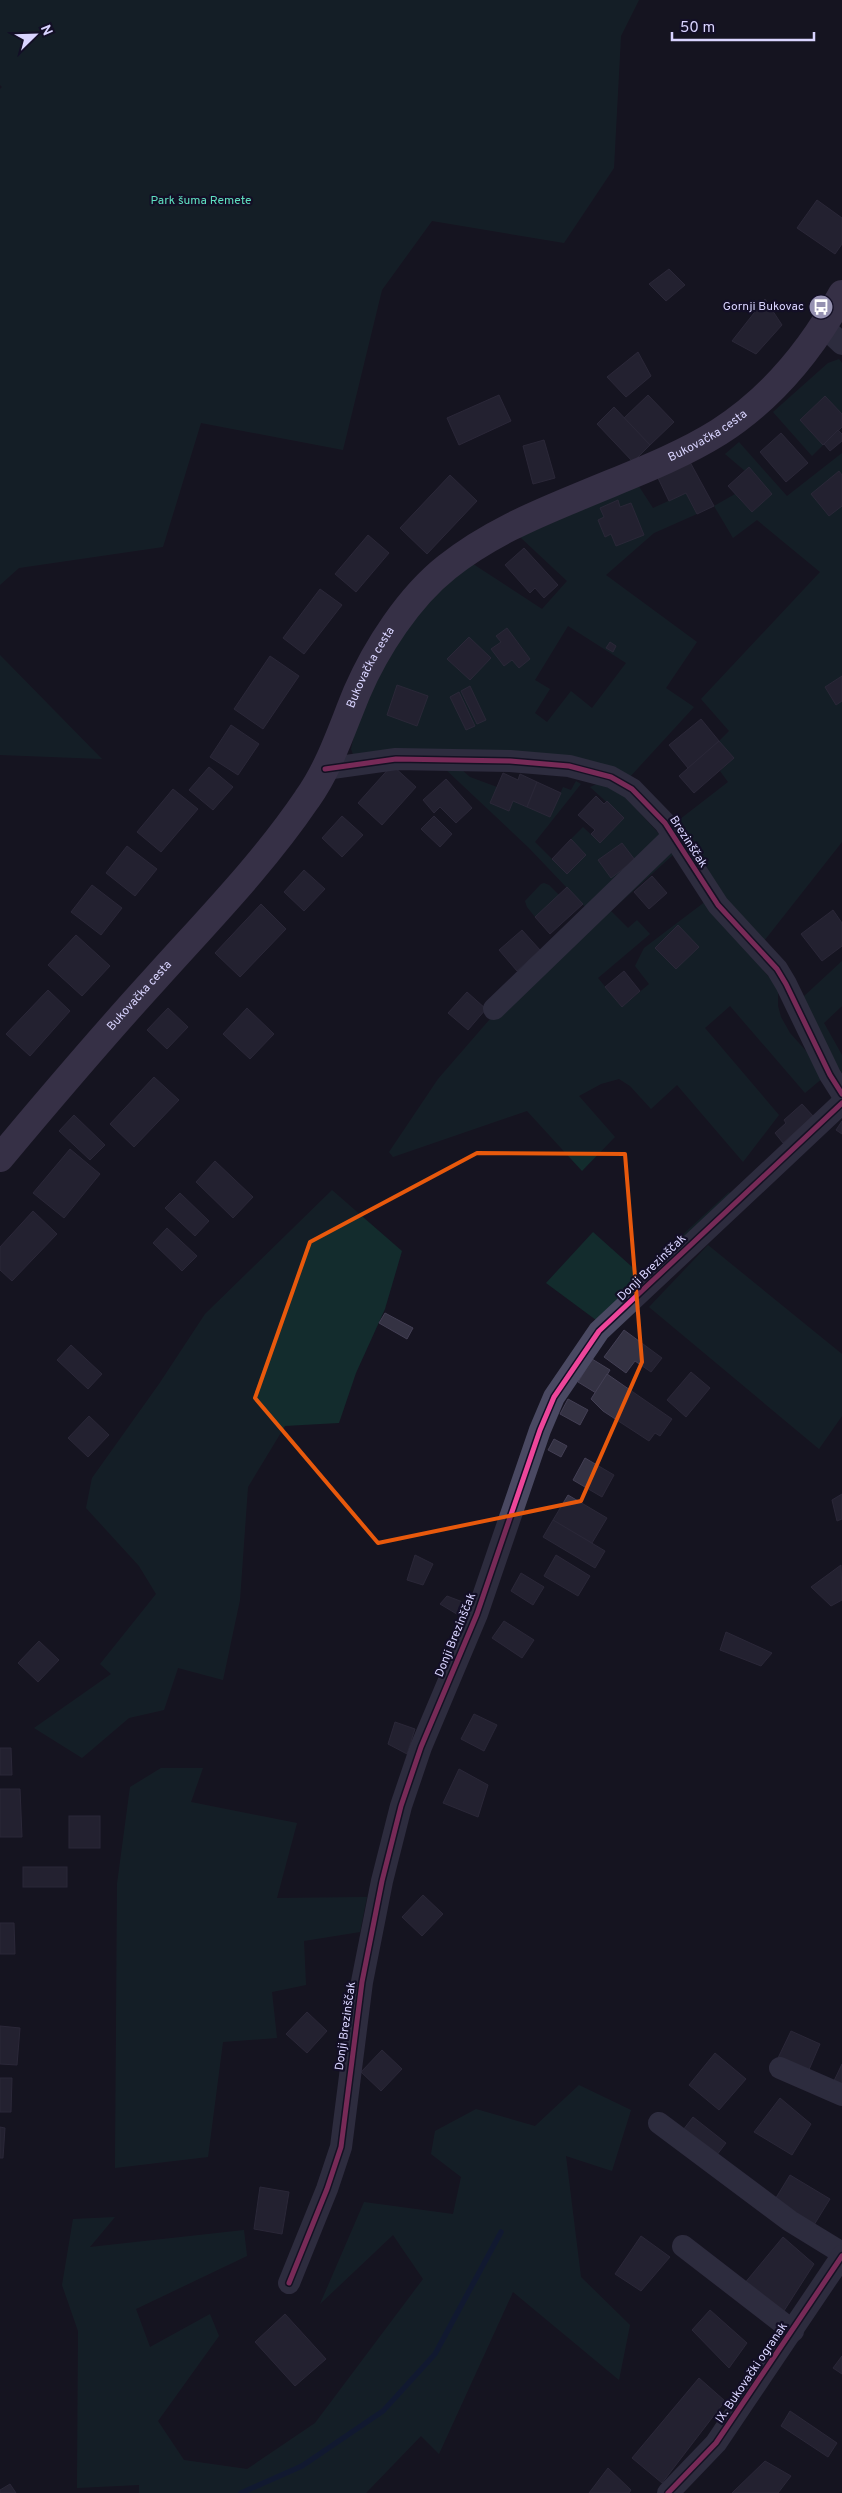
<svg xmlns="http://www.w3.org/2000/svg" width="842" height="2493" font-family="Overpass,sans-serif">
	<rect width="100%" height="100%" fill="#161421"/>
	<!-- green -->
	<g fill="#132c2d" fill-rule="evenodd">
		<polygon points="0,0 639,0 621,36 614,168 564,243 432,221 382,290 343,450 201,423 163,547 19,568 0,585 0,89 2,87 0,85"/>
		<polygon points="839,359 842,363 842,414 825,396 800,420 823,445 812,456 773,412 828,363"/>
		<polygon points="739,442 787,496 842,453 842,676 825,687 836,704 842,701 842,842 764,941 726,905 675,823 728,782 720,771 734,758 719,741 729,731 701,699 820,572 757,520 733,538 714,506 735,494 752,512 772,494 749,468 745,471 725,454"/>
		<path d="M638 485 653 508 686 493 697 514 654 533 606 575 697 642 666 688 694 707 628 779 354 757 351 749 355 731 382 661 431 597 470 562 542 609 567 581 520 537ZM568 626 626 663 592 708 571 691 547 722 535 713 550 689 535 680Z"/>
		<polygon points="0,655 102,759 0,755"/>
		<polygon points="443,767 462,770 470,777 497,787 509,811 513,801 550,817 563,787 571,790 576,781 581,784 535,842 567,874 586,855 571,839 583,827 600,843 624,818 590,787 597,784 619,790 661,836 587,909 529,848"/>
		<polygon points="665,851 674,854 611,911 628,928 637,920 650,934 598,978 622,1007 649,984 635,966 644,948 706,901 778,988 778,1006 781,1017 790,1033 807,1052 824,1077 805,1093 730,1006 705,1028 779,1115 743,1162 677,1085 651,1109 630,1086 619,1079 601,1084 579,1096 615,1137 582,1171 527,1111 393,1157 389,1152 438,1079 490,1019"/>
		<polygon points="544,883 549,885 559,895 535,917 527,907 525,901 541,884"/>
		<polygon points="842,961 842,1006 824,1023 842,1055 842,1073 832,1059 802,998"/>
		<polygon points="332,1190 402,1251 385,1309 356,1373 339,1423 285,1426 248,1487 240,1600 223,1680 178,1668 164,1710 129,1718 82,1758 34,1728 111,1674 100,1664 156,1594 139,1566 86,1508 92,1478 159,1384 205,1314"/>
		<polygon points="729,1192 733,1197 596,1320 546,1283 593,1232 640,1274"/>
		<polygon points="708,1245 842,1354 842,1416 819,1449 649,1307"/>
		<polygon points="161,1768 203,1768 191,1802 297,1823 277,1898 367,1897 360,1932 304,1941 306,1985 272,1992 277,2038 223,2042 208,2157 115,2168 117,1884 130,1787"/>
		<polygon points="579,2085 631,2110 612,2171 566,2156 581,2277 630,2325 619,2380 513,2292 439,2454 421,2436 366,2493 139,2493 139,2485 77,2488 78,2331 62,2285 73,2219 115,2217 90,2247 244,2230 247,2256 136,2309 150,2347 210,2314 219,2336 158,2421 184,2460 247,2469 315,2423 423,2279 393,2235 320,2304 364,2202 453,2214 461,2177 431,2154 435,2131 476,2109 535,2126"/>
	</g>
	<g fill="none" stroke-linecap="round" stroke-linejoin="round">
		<!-- stream -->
		<polyline stroke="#0d2144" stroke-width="5.5" points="241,2493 302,2466 383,2411 435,2354 501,2232"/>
	</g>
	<!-- building -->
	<g fill="#343243" stroke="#433f54">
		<polygon points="817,200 842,218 842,244 835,254 797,228"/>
		<polygon points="669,269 685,285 666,301 649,284"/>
		<polygon points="765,299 782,325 756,354 732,341"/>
		<polygon points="638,352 651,376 626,397 607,377"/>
		<polygon points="499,395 511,421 459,445 447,418"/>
		<polygon points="648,395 674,422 650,445 624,418"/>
		<polygon points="825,396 842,414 842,427 823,445 800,420"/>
		<polygon points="614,407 650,445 633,462 597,424"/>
		<polygon points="838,430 842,434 842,441 830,451 824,444"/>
		<polygon points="781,433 808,463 786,482 760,452"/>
		<polygon points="544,440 555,478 533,484 523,446"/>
		<polygon points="690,462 714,506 697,514 686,493 669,501 658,478"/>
		<polygon points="749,467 772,494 752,512 728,486"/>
		<polygon points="839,471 842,475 842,506 829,516 811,494"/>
		<polygon points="450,475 477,501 427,554 400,528"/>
		<polygon points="618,500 620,507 631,503 644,535 616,546 611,534 605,537 598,520 604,517 600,508"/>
		<polygon points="368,535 389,553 356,592 335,574"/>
		<polygon points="524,548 558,585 544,598 535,588 530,593 505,565"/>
		<polygon points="320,589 342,605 304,654 283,638"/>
		<polygon points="507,628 530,659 519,668 512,660 504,666 491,649 501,642 496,636"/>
		<polygon points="469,637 491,658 470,680 447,659"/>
		<polygon points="610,642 616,646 613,652 606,648"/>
		<polygon points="270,656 299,676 263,729 234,709"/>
		<polygon points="842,676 842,701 836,705 825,687"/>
		<polygon points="397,685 428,696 417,726 387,715"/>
		<polygon points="470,686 486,720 477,724 461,691"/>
		<polygon points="459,692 475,726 466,730 450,697"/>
		<polygon points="701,719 719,741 688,768 669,745"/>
		<polygon points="231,725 259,744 238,775 210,757"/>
		<polygon points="719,741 734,758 694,793 679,776"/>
		<polygon points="392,765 416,787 382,825 358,803"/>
		<polygon points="209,767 233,787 213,810 189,790"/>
		<polygon points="503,773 518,780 520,774 537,782 527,807 513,801 509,811 490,803"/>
		<polygon points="446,779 472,808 456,823 440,807 434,813 423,800"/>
		<polygon points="537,782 561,793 550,817 527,807"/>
		<polygon points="173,789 198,809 161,852 137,832"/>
		<polygon points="596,796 604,804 607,801 624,818 600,843 591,834 595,830 578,815"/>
		<polygon points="342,816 363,835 342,857 322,838"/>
		<polygon points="434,816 452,834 440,847 421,829"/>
		<polygon points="571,839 586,855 567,874 552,859"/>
		<polygon points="622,843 635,860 611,878 598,860"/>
		<polygon points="127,846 157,869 135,896 106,873"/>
		<polygon points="304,870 325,889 304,911 284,892"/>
		<polygon points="652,876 667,893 649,909 634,892"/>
		<polygon points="92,885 122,908 101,935 71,912"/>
		<polygon points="567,887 583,904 550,934 535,917"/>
		<polygon points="261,904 286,929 240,977 215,953"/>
		<polygon points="833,910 842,923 842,946 822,961 801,934"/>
		<polygon points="678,925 699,947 676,969 655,948"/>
		<polygon points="522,930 540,950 517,971 499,950"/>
		<polygon points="76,935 110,966 82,996 48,965"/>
		<polygon points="624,971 640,991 622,1007 605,987"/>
		<polygon points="48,990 70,1011 30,1056 6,1034"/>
		<polygon points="467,992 486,1009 468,1030 448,1013"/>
		<polygon points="168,1008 188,1027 167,1049 147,1030"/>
		<polygon points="247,1008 274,1034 250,1059 223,1034"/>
		<polygon points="154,1077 179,1100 134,1147 110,1124"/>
		<polygon points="802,1104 813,1116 783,1143 775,1133 786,1123 784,1120"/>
		<polygon points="74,1115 105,1145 90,1160 59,1131"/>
		<polygon points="842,1121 842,1134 836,1130"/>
		<polygon points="70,1149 100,1174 64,1218 33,1193"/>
		<polygon points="215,1161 253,1197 233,1218 196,1182"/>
		<polygon points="180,1193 209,1221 195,1236 165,1208"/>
		<polygon points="33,1211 57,1234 12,1281 0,1270 0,1247"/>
		<polygon points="167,1228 197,1256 182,1271 153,1243"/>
		<polygon points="385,1313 413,1328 407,1339 379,1323"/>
		<polygon points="624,1330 662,1358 651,1372 635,1361 626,1373 604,1357"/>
		<polygon points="71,1345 102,1374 88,1389 57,1360"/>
		<polygon points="592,1359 610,1370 596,1393 578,1382"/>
		<polygon points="691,1372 710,1388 686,1417 667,1400"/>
		<polygon points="607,1374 672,1419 660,1436 655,1433 649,1441 603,1411 591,1399"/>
		<polygon points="568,1399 588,1410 580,1425 560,1414"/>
		<polygon points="89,1416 109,1435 88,1457 68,1438"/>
		<polygon points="554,1439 567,1446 561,1457 548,1450"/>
		<polygon points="585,1458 614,1475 602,1497 573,1480"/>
		<polygon points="842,1494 842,1519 837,1521 832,1500"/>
		<polygon points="568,1495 607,1518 592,1543 553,1520"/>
		<polygon points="553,1520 605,1551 595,1568 543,1537"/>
		<polygon points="415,1555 433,1564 423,1585 407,1580"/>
		<polygon points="556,1555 590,1576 578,1596 544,1576"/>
		<polygon points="841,1565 842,1600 831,1606 811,1587"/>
		<polygon points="521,1573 544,1587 533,1605 511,1591"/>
		<polygon points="447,1596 468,1604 460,1616 440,1604"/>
		<polygon points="504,1621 534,1640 522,1658 492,1638"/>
		<polygon points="726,1632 772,1653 761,1666 720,1650"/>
		<polygon points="39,1641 59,1660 38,1682 18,1663"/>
		<polygon points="474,1714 497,1725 484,1751 461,1739"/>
		<polygon points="395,1722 415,1729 407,1754 388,1744"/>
		<polygon points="0,1748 11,1748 12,1775 0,1775"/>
		<polygon points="459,1769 488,1785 478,1817 443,1803"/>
		<polygon points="0,1789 20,1789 22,1837 0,1837"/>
		<rect x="69" y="1816" width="31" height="32"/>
		<rect x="23" y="1867" width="44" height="20"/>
		<polygon points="423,1895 443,1914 422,1936 402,1917"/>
		<polygon points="0,1923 14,1923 15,1954 0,1954"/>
		<polygon points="307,2012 327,2031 307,2053 286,2034"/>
		<polygon points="0,2026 20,2028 17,2065 0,2064"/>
		<polygon points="791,2031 820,2044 808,2072 778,2058"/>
		<polygon points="382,2050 402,2069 381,2091 361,2072"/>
		<polygon points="715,2053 746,2079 719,2110 689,2085"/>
		<polygon points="842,2064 842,2090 832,2085"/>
		<polygon points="0,2078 12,2078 11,2112 0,2112"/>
		<polygon points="780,2098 811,2124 792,2155 754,2132"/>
		<polygon points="693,2117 726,2143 713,2160 680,2134"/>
		<polygon points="0,2127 5,2128 3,2158 0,2158"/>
		<polygon points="790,2175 830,2199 814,2225 774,2201"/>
		<polygon points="260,2187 289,2192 282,2234 254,2229"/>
		<polygon points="641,2236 670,2257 641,2291 615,2274"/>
		<polygon points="783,2237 814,2264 782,2314 744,2284"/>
		<polygon points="710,2310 747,2343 729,2368 692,2330"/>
		<polygon points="285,2314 326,2359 295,2386 255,2342"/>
		<polygon points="842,2356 842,2374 833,2368"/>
		<polygon points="699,2378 725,2401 662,2483 632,2458"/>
		<polygon points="790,2411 837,2443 828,2457 781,2426"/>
		<polygon points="765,2461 791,2476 778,2493 732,2493"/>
		<polygon points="608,2468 631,2490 629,2493 589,2493"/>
		<polygon points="10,2484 16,2493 0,2493 0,2490"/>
	</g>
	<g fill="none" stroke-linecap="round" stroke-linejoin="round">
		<!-- minor -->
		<g stroke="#4a4962" stroke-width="22">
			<polyline points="824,327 842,344"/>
			<polyline points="325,769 396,759 510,761 569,766 611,777 632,789 665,823 718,905 777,969 786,984 830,1075 842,1094"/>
			<polyline points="494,1009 673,836"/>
			<polyline points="780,2068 842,2095"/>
			<polyline points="659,2123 790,2221 842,2253"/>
			<polyline points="683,2246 793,2331"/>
			<polyline points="289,2283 327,2189 341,2147 362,1982 382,1881 401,1806 421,1747 477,1614 540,1430 554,1397 599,1331 842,1103"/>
			<polyline points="668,2493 716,2443 842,2256"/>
		</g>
		<!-- major -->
		<path stroke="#5e5373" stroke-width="28" id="s1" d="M0 1158C51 1097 102 1037 155 979 207 921 263 864 307 799 330 767 342 728 357 692 376 648 409 597 447 567 487 535 532 516 578 497 625 477 676 459 719 432 772 398 812 349 842 294"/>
		<defs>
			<g id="cycleway">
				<polyline points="325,769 396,759 510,761 569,766 611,777 632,789 665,823 718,905 777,969 786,984 830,1075 842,1094"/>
				<polyline points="289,2283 327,2189 341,2147 362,1982 382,1881 401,1806 421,1747 477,1614 540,1430 554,1397 599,1331 842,1103"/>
				<polyline points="668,2493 716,2443 842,2256"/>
			</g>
		</defs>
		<!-- cycleway casing -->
		<use href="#cycleway" stroke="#130f26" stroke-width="8"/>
		<!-- cycleway -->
		<use href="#cycleway" stroke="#ed469a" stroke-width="5"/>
	</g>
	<!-- marked area -->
	<path d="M0 0H842V2493H0ZM477 1153 625 1154 642 1362 581 1501 378 1543 255 1398 310 1242Z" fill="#161421" fill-opacity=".55" fill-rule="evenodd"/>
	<path fill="none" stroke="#e8590c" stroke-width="4" stroke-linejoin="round" d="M477 1153 625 1154 642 1362 581 1501 378 1543 255 1398 310 1242Z"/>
	<!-- icons -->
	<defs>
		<symbol id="bus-disc" viewBox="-11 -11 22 22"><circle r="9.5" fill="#9591b1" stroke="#130f26"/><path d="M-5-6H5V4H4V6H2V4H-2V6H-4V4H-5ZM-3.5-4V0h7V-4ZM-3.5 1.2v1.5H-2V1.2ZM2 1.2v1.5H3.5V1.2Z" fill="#fff"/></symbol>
	</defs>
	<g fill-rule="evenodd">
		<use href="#bus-disc" x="807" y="293" width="28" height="28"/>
	</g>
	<g text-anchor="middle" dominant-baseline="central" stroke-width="4.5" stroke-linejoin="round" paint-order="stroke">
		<!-- park labels -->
		<g font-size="12" fill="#5fe0c0" stroke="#130f26">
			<text x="201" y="201">Park šuma Remete</text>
		</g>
		<!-- poi labels -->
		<g font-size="12" fill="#d9d4ff" stroke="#130f26" text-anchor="end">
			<text x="804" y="307">Gornji Bukovac</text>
		</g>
		<!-- street labels -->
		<g font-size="12" fill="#d9d4ff" stroke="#130f26">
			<text stroke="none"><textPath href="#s1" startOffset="1039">Bukovačka cesta</textPath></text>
			<text stroke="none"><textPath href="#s1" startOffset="619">Bukovačka cesta</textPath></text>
			<text transform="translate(688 842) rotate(57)">Brezinščak</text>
			<text stroke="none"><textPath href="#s1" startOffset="214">Bukovačka cesta</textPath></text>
			<text transform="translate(652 1268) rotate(-44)">Donji Brezinščak</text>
			<text transform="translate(456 1635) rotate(-68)">Donji Brezinščak</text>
			<text transform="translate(346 2026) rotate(-82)">Donji Brezinščak</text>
			<text transform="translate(752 2373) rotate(-56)">IX. Bukovački ogranak</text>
		</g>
	</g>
	<!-- north arrow -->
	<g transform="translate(35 35) rotate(67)" stroke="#130f26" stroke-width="4" paint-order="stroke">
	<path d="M0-4L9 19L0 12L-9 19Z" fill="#d9d4ff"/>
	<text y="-8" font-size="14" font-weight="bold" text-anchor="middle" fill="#d9d4ff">N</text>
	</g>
	<!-- scale -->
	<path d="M672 32v8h142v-8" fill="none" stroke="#d9d4ff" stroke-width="2.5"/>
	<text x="680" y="32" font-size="15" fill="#d9d4ff" stroke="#130f26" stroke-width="4" paint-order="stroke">50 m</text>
</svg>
